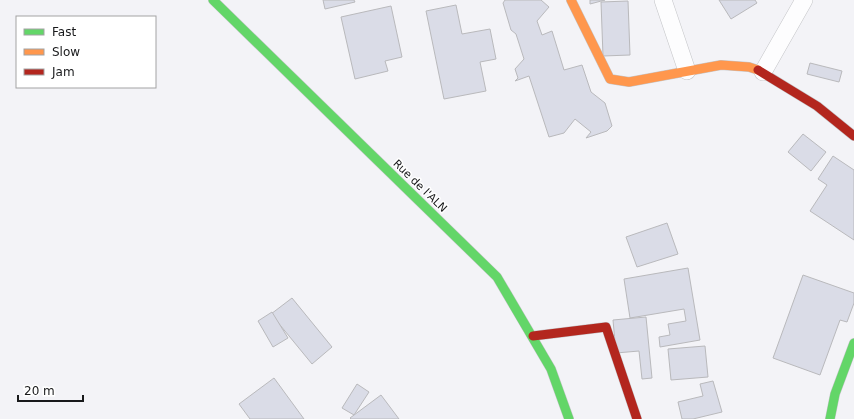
<svg xmlns="http://www.w3.org/2000/svg" width="854" height="419" font-family="'DejaVu Sans',sans-serif">
	<rect width="100%" height="100%" fill="#f3f3f7"/>
	<!-- building -->
	<g fill="#dadce7" stroke="#b9b9bc">
		<polygon points="323,0 354,0 355,2 325,9"/>
		<polygon points="505,0 541,0 549,7 537,21 542,35 552,31 564,70 582,65 591,92 605,103 612,126 607,131 586,138 591,132 575,119 564,133 549,137 529,76 515,81 518,78 515,69 524,59 516,34 511,30 503,3"/>
		<polygon points="590,0 605,0 590,4"/>
		<polygon points="719,0 755,0 757,3 731,19"/>
		<polygon points="628,1 630,55 603,56 601,2"/>
		<polygon points="456,5 462,34 490,29 496,59 480,62 486,91 444,99 426,11"/>
		<polygon points="391,6 402,57 385,61 388,71 355,79 341,17"/>
		<polygon points="810,63 842,71 839,82 807,74"/>
		<polygon points="803,134 826,152 811,171 788,152"/>
		<polygon points="833,156 854,170 854,240 810,211 827,185 818,179"/>
		<polygon points="667,223 678,254 637,267 626,237"/>
		<polygon points="688,268 700,340 660,347 659,337 670,335 668,324 686,321 684,309 630,318 624,279"/>
		<polygon points="803,275 854,293 854,303 847,322 840,320 820,375 773,358"/>
		<polygon points="292,298 332,347 312,364 271,314"/>
		<polygon points="272,312 288,338 273,347 258,321"/>
		<polygon points="646,317 652,378 642,379 639,351 616,353 613,320"/>
		<polygon points="705,346 708,377 671,380 668,349"/>
		<polygon points="274,378 304,419 250,419 239,404"/>
		<polygon points="713,381 722,412 693,419 682,419 678,402 703,396 700,384"/>
		<polygon points="357,384 369,392 354,415 342,408"/>
		<polygon points="381,395 399,419 351,419 350,418"/>
	</g>
	<g fill="none" stroke-linecap="round" stroke-linejoin="round">
		<defs>
			<g id="street">
				<polyline points="663,0 687,71"/>
				<polyline points="763,72 804,0"/>
			</g>
			<g id="fast">
				<polyline points="213,0 497,277 551,369 569,419"/>
				<polyline points="830,419 835,394 854,343"/>
			</g>
			<polyline id="slow" points="571,0 610,79 629,82 721,65 749,67 758,70"/>
			<g id="jam">
				<polyline points="758,70 817,106 854,136"/>
				<polyline points="533,336 606,327 637,419"/>
			</g>
		</defs>
		<!-- street casing -->
		<use href="#street" stroke="#c4c5c8" stroke-width="18"/>
		<!-- fast casing -->
		<use href="#fast" stroke="#c4c5c8" stroke-width="10"/>
		<!-- slow casing -->
		<use href="#slow" stroke="#c4c5c8" stroke-width="10"/>
		<!-- jam casing -->
		<use href="#jam" stroke="#c4c5c8" stroke-width="10"/>
		<!-- street -->
		<use href="#street" stroke="#fdfdfe" stroke-width="17"/>
		<!-- fast -->
		<use href="#fast" stroke="#63d668" stroke-width="9"/>
		<!-- slow -->
		<use href="#slow" stroke="#ff974d" stroke-width="9"/>
		<!-- jam -->
		<use href="#jam" stroke="#b3261e" stroke-width="9"/>
	</g>
	<g text-anchor="middle" dominant-baseline="central" stroke-width="3" stroke-linejoin="round" paint-order="stroke">
		<!-- street labels -->
		<g font-size="11" fill="#18191b" stroke="#fff">
			<text transform="translate(420 186) rotate(44)">Rue de l'ALN</text>
		</g>
	</g>
	<!-- legend -->
	<rect x="16" y="16" width="140" height="72" fill="#ffffff" stroke="#a3a3a4"/>
	<rect x="24" y="29" width="20" height="6" fill="#63d668" stroke="#a3a3a4"/>
	<text x="52" y="36" font-size="12" fill="#18191b">Fast</text>
	<rect x="24" y="49" width="20" height="6" fill="#ff974d" stroke="#a3a3a4"/>
	<text x="52" y="56" font-size="12" fill="#18191b">Slow</text>
	<rect x="24" y="69" width="20" height="6" fill="#b3261e" stroke="#a3a3a4"/>
	<text x="52" y="76" font-size="12" fill="#18191b">Jam</text>
	<!-- scale -->
	<path d="M18 395v6h65v-6" fill="none" stroke="#18191b" stroke-width="2"/>
	<text x="24" y="395" font-size="12" fill="#18191b" stroke="#ffffff" stroke-width="3" paint-order="stroke">20 m</text>
</svg>
